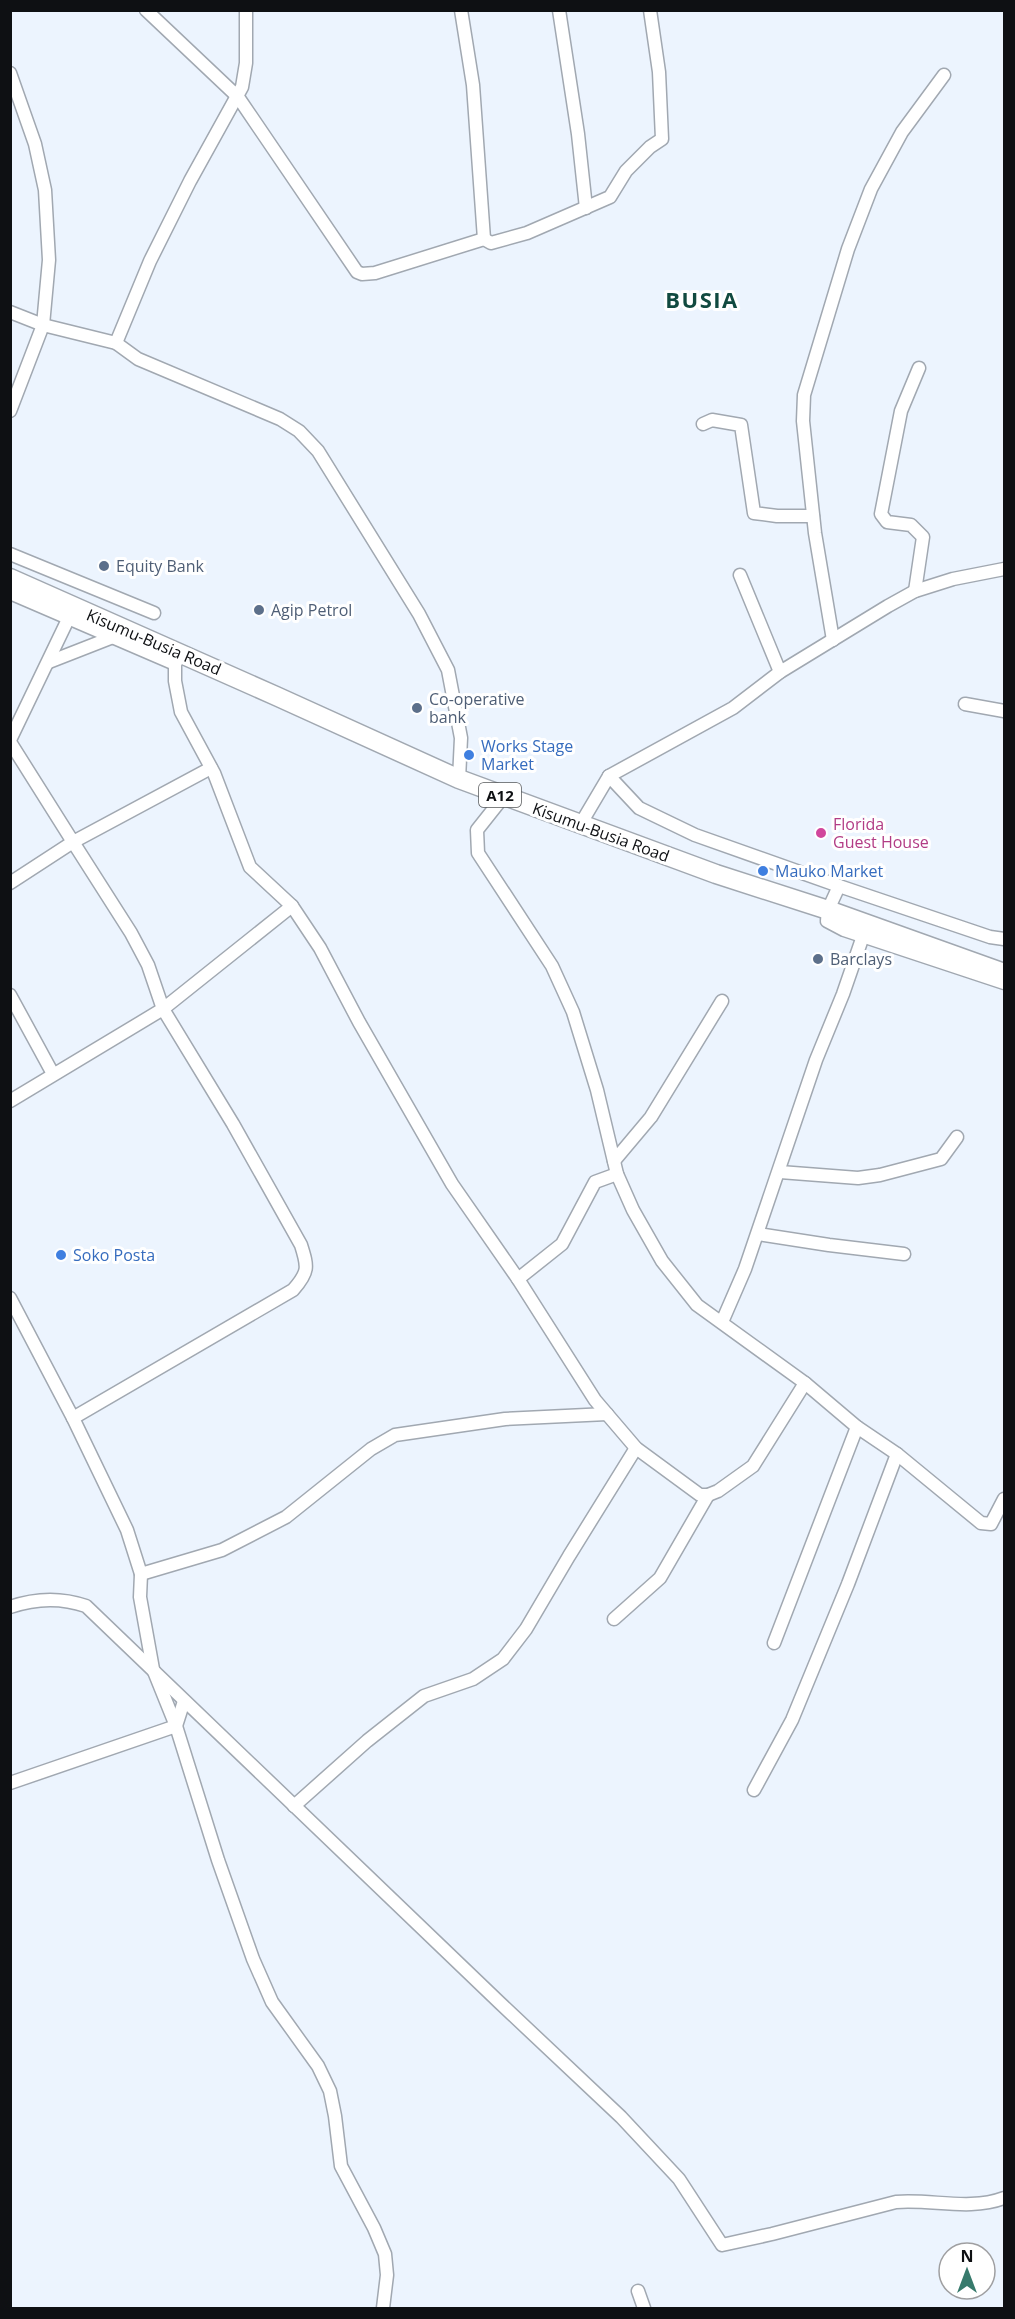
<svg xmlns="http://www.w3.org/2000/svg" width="1015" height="2319" font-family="'Open Sans',sans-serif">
	<rect width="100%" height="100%" fill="#ecf4fe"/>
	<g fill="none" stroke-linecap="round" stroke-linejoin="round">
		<defs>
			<g id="minor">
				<polyline points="146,10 238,97 357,272 362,274 375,273 484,239 491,243 527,233 610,197 626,171 650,147 662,139 659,72 650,10"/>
				<polyline points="461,10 473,85 484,239"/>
				<polyline points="559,10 578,134 586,208"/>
				<polyline points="10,73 35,144 45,190 49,260 43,325 10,411"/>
				<polyline points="10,312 43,325 116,343 138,359 280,419 299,431 318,451 419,614 448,670 461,738 459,779"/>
				<polyline points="116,343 150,261 190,181 242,87 246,63 246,10"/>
				<polyline points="703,424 712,420 741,425 754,513 777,516 813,516"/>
				<polyline points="10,554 154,613"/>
				<polyline points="740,575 780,672"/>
				<polyline points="915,591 923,537 911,525 887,522 881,514 901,411 919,368"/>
				<polyline points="10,593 175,664"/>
				<polyline points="833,640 815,533 803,421 804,395 848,249 871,189 902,132 944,75"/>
				<polyline points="180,655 175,664 175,681 181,712 214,773 250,867 292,906 320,948 359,1022 452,1184 518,1279 595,1400 636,1448 700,1495 708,1495 718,1491 753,1466 805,1383"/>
				<polyline points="49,662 113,637"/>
				<polyline points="965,704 1004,711"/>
				<polyline points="10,740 72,611"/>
				<polyline points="10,742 73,842 211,768"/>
				<polyline points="609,776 639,808 695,835 839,886"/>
				<polyline points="504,796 477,830 478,853 552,966 573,1012 597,1090 617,1174 633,1210 662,1261 697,1305 805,1383 857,1427 897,1454 981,1523 991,1524 1004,1499"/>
				<polyline points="580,825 609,776 733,708 780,672 888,606 915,591 953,579 1004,569"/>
				<path d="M10 883 73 842 131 933 148 965 163 1009 233 1124 301 1245C308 1267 309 1272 293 1290L73 1418"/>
				<polyline points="1004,939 990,937 839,886 828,910 827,921 844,930 1004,983"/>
				<polyline points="10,995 53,1074"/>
				<polyline points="10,1101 163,1009 292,906"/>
				<polyline points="614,1161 651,1117 722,1001"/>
				<polyline points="780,1172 858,1178 880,1175 941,1159 957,1137"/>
				<polyline points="758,1234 829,1245 904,1254"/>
				<polyline points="518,1279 562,1244 595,1182 617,1174"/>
				<polyline points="10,1298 73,1418 127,1530 141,1574 140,1597 153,1669 176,1726 218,1860 253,1959 272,2002 318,2066 330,2091 335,2116 341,2166 374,2228 385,2254 387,2275 383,2308"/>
				<polyline points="722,1322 745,1269 816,1060 843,994 863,936"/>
				<polyline points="141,1574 222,1550 286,1517 371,1449 395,1435 505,1419 607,1414"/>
				<path d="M10 1607C36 1598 60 1597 86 1606L500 2003 621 2117 679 2179 722 2245 772 2234 896 2202C933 2199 969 2211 1004 2198"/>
				<polyline points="614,1619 660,1578 708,1495"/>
				<polyline points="774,1643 857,1427"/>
				<polyline points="10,1783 176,1726 184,1701"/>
				<polyline points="754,1790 792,1720 848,1584 897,1454"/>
				<polyline points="294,1806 367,1741 424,1696 473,1679 503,1659 526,1629 569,1556 636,1448"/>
				<polyline points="638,2291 644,2308"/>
			</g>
			<polyline id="highway" points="10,578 276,696 459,779 716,874 828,910 1004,973"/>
		</defs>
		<!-- minor casing -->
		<use href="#minor" stroke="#a1a8b1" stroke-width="15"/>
		<!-- highway casing -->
		<use href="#highway" stroke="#a1a8b1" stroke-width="21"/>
		<!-- minor -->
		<use href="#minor" stroke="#fff" stroke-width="12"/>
		<!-- highway -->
		<use href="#highway" stroke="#fff" stroke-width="18"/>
	</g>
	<!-- markers -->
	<g fill="#5c6f8a" stroke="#fff" stroke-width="2">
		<circle cx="104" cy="566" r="6"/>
		<circle cx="259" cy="610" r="6"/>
		<circle cx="417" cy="708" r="6"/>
		<circle cx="818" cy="959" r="6"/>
	</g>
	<g fill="#3f7fe0" stroke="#fff" stroke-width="2">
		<circle cx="469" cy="755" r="6"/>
		<circle cx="763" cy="871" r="6"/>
		<circle cx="61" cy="1255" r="6"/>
	</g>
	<circle fill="#d1479c" stroke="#fff" stroke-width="2" cx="821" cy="833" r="6"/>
	<g text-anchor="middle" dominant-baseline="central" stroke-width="6" stroke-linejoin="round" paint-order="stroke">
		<!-- shield labels -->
		<rect fill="#fff" stroke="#56585a" stroke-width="1.5" x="479" y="783" width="42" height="24" rx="4.5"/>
		<g font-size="15" font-weight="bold" fill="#0e1013">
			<text x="500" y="795">A12</text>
		</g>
		<!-- service labels -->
		<g font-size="16" fill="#4e5e75" stroke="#fff" text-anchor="start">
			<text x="116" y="566">Equity Bank</text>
			<text x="271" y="610">Agip Petrol</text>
			<text x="429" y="699">Co-operative<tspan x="429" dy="18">bank</tspan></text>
			<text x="830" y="959">Barclays</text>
		</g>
		<!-- street labels -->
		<g font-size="16" fill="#0e1013" stroke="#fff">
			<text transform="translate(154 642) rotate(23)">Kisumu-Busia Road</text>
			<text transform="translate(601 832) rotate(20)">Kisumu-Busia Road</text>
		</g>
		<!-- shop labels -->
		<g font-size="16" fill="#366cbe" stroke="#fff" text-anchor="start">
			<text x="481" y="746">Works Stage<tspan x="481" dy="18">Market</tspan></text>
			<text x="775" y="871">Mauko Market</text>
			<text x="73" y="1255">Soko Posta</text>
		</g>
		<!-- hotel labels -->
		<g font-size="16" fill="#b23c85" stroke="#fff" text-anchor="start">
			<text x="833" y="824">Florida<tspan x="833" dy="18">Guest House</tspan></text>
		</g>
		<!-- district labels -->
		<g font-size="22" font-weight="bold" letter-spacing="1.5" fill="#114a40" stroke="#fff">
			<text x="702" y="299">BUSIA</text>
		</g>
	</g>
	<!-- border -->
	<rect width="1015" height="2319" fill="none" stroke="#0e1013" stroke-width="24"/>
	<!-- north arrow -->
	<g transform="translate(967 2271)"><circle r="28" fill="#ffffff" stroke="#9f9fa1" stroke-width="1.5"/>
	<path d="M0-4.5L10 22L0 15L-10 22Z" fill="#377a6c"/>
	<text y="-9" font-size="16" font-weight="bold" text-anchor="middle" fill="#0e1013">N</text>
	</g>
</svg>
